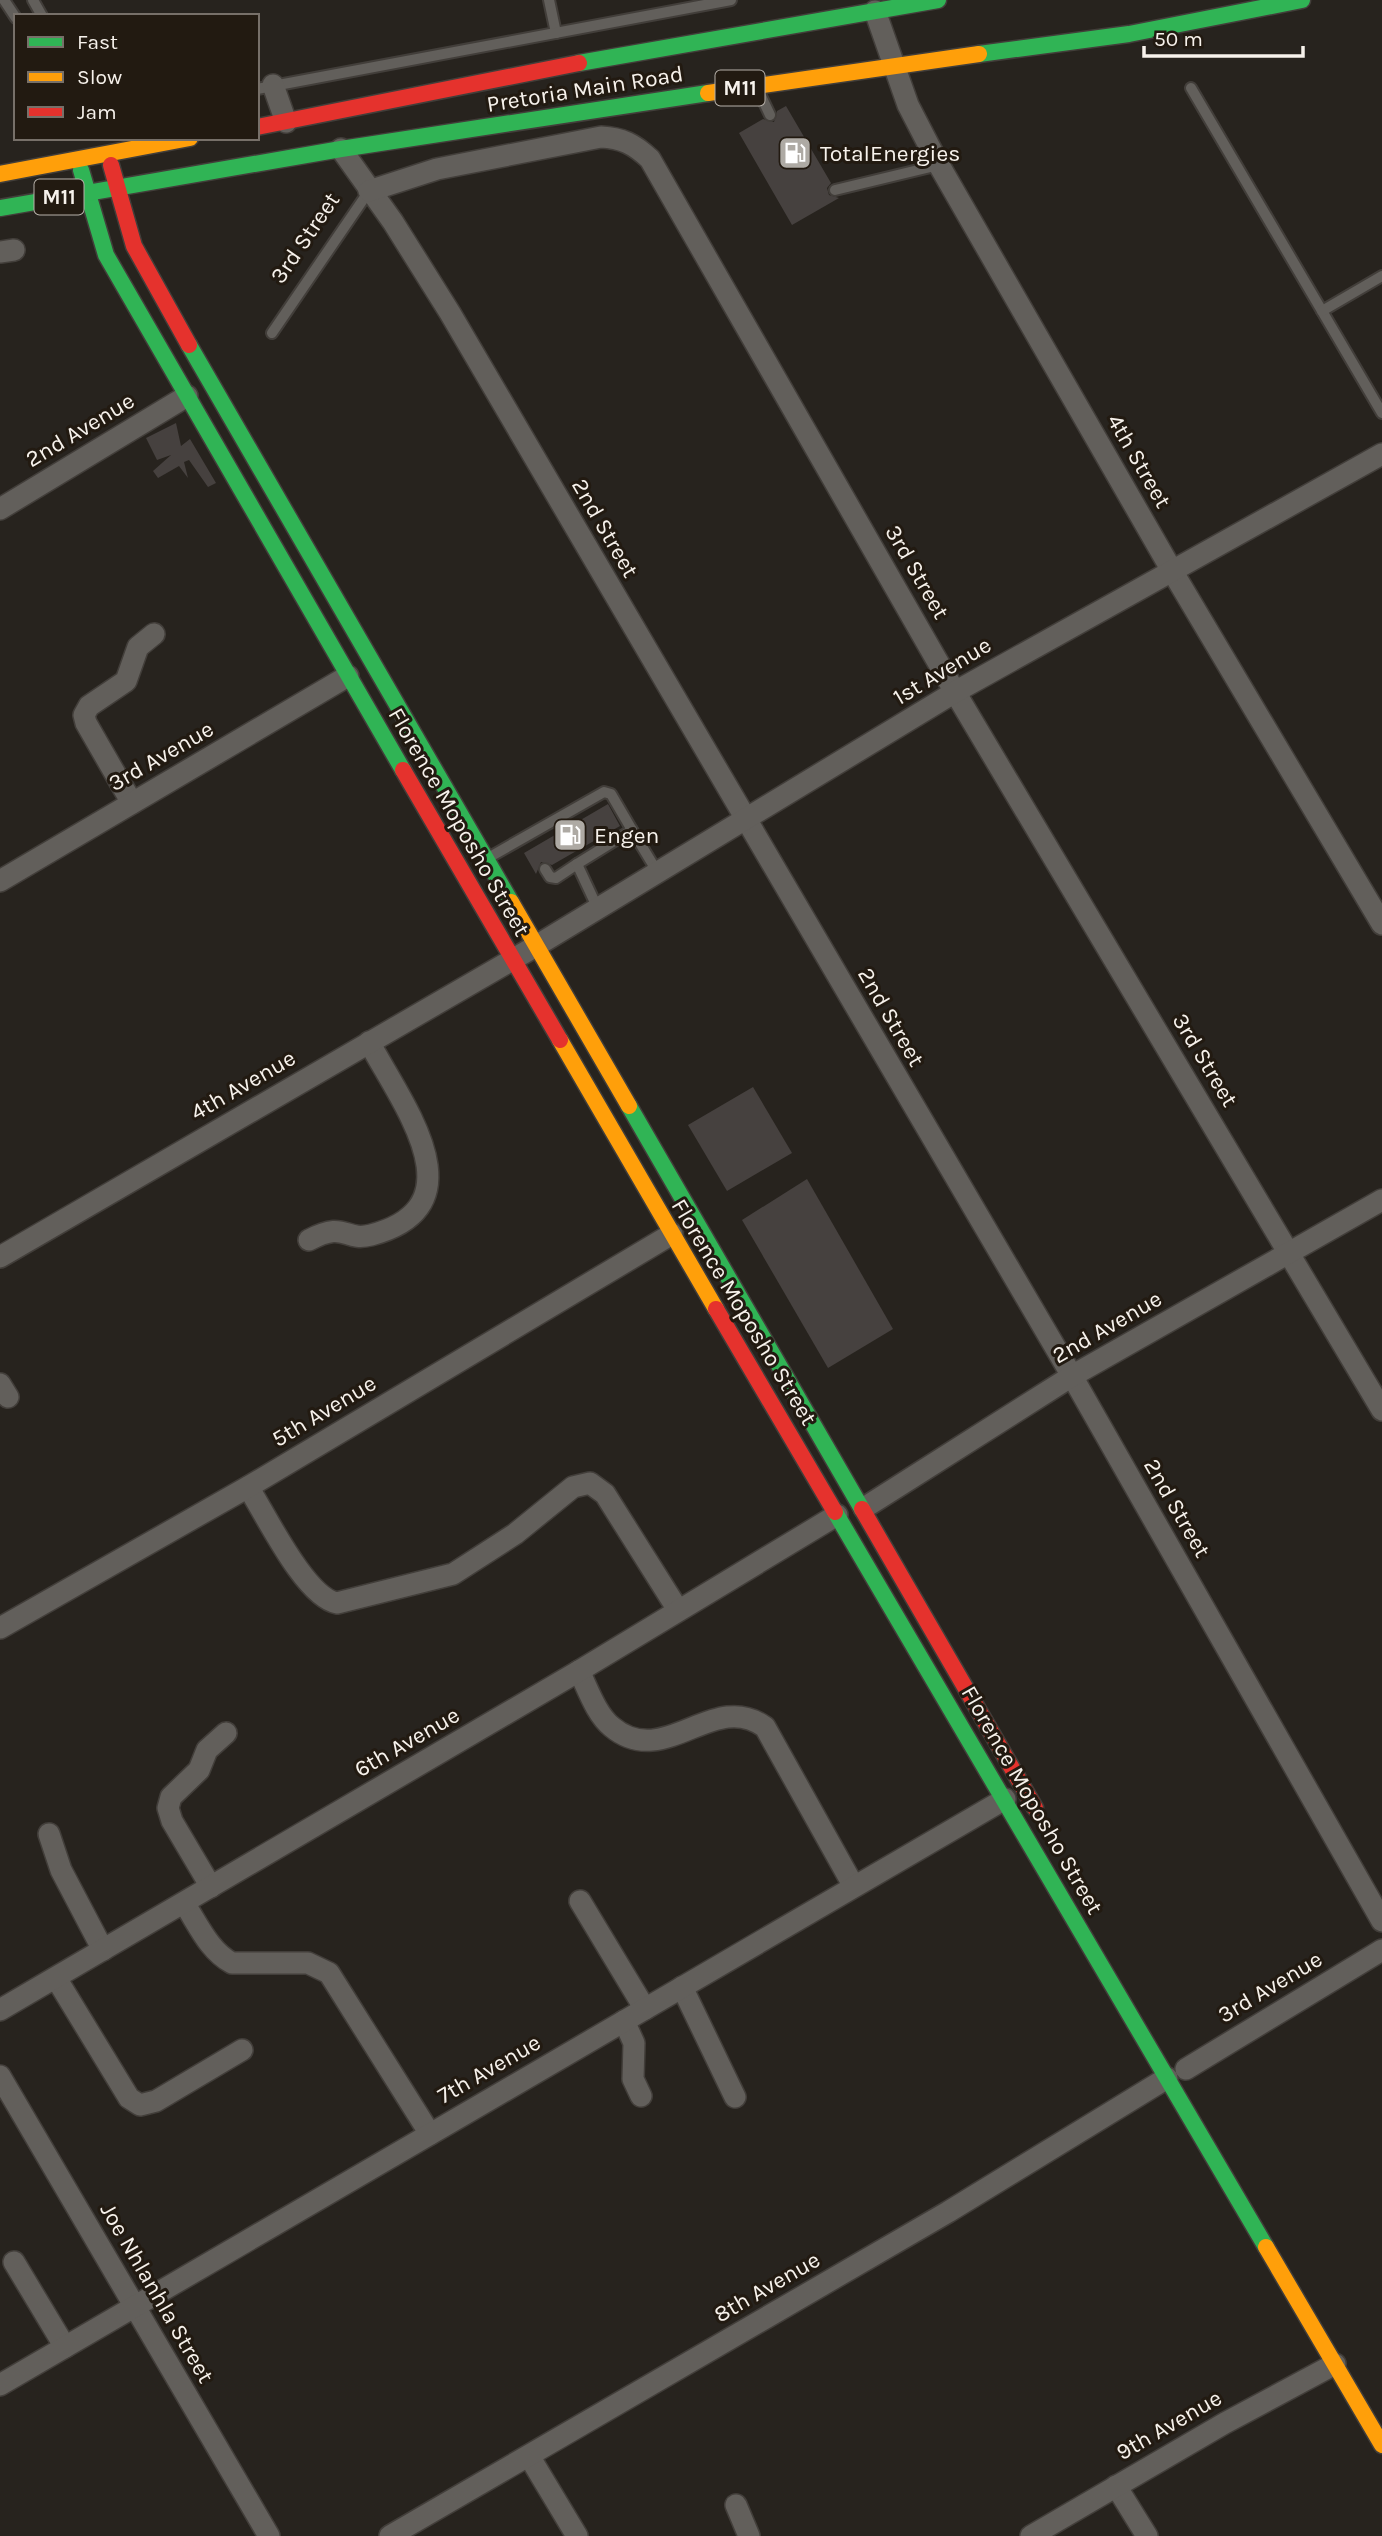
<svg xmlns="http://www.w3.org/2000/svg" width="1382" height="2536" font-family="Karla,sans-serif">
	<rect width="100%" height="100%" fill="#27231e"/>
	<!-- building -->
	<g fill="#46413f">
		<polygon points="786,106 831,183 827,188 829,195 839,198 792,225 739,133 763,119 774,122 777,111"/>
		<polygon points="176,423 181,446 190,439 216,483 208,487 189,460 184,462 188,478 179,466 158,478 153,471 171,455 157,460 146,438"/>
		<polygon points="608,804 620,826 552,865 541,862 536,874 524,853"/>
		<polygon points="753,1087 792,1153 727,1191 688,1125"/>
		<polygon points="807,1179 893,1329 828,1368 742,1220"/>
	</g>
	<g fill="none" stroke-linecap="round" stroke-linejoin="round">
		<defs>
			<g id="lane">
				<polyline points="4,0 16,18"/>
				<polyline points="33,0 42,16"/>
				<polyline points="549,0 556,33"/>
				<polyline points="1191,88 1382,413"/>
				<polyline points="257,89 731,0"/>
				<polyline points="759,92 770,115"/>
				<polyline points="835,190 939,165"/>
				<polyline points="1322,311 1382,276"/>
				<polyline points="272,333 369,191"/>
				<polyline points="488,858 604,792 611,794 632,830"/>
				<polyline points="545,869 550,877 556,878 577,864"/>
				<polyline points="598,909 577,864 632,830 658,873"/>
			</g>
			<g id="street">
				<polyline points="875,11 908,105 939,165 1171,569 1382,924"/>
				<polyline points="273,85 286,122"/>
				<polyline points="341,149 393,222 450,313 1072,1376 1382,1921"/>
				<path d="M369 191 437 169 601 137C622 138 634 144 650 159L955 692 1382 1410"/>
				<polyline points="0,252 14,250"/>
				<polyline points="0,509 187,396"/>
				<polyline points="132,803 86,723 84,715 89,706 126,681 138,647 154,634"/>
				<polyline points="0,881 348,676"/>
				<path d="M309 1240C346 1220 344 1242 371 1235 482 1206 402 1104 369 1042"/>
				<polyline points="0,1257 536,946 955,692 1382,454"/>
				<polyline points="0,1384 8,1397"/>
				<path d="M248 1487C266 1515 305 1597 337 1603L453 1574 515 1534 573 1487 590 1483 605 1494 678 1610"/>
				<polyline points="864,1508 1072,1376 1382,1200"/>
				<polyline points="0,1628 248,1487 672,1234"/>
				<path d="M579 1671C588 1689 596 1714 612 1727 665 1771 713 1689 765 1727L853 1885"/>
				<polyline points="49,1834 61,1870 103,1950"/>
				<polyline points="211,1887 172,1821 168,1808 171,1797 199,1770 207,1750 226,1733"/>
				<polyline points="580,1901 645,2009"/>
				<path d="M184 1903C198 1924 209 1951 232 1963H308L329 1973 430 2134"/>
				<polyline points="56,1978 129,2098 140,2105 156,2101 242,2050"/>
				<polyline points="682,1987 735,2097"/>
				<polyline points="0,2010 579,1671 837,1515"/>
				<polyline points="624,2021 634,2043 633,2079 641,2096"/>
				<polyline points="1186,2069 1382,1950"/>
				<polyline points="0,2076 269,2536"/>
				<polyline points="14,2262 65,2347"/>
				<polyline points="0,2385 1005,1799"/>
				<polyline points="529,2456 577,2536"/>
				<polyline points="1116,2486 1147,2536"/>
				<polyline points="736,2505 749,2536"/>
				<polyline points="390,2536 948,2212 1167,2078"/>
				<polyline points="1031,2536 1225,2423 1335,2364"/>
			</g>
			<g id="fast">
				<polyline points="979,54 1129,34 1302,0"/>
				<polyline points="579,63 938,0"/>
				<polyline points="81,170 106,255 403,770"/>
				<polyline points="0,208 341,149 708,93"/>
				<polyline points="189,345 511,902"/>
				<polyline points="629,1106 862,1509"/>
				<polyline points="835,1512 1266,2247"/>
			</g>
			<g id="slow">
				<polyline points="708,93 979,54"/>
				<polyline points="0,174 190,138"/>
				<polyline points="511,902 629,1106"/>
				<polyline points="560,1040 716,1309"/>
				<polyline points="1266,2247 1382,2445"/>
			</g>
			<g id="jam">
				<polyline points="257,127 579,63"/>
				<polyline points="111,165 134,246 189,345"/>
				<polyline points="403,770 560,1040"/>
				<polyline points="716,1309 835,1512"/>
				<polyline points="862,1509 1035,1808"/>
			</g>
		</defs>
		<!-- lane casing -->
		<use href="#lane" stroke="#423e3a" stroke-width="14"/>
		<!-- street casing -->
		<use href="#street" stroke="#423e3a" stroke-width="24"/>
		<!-- fast casing -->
		<use href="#fast" stroke="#423e3a" stroke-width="19"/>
		<!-- slow casing -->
		<use href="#slow" stroke="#423e3a" stroke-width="19"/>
		<!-- jam casing -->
		<use href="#jam" stroke="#423e3a" stroke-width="19"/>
		<!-- lane -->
		<use href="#lane" stroke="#625f5b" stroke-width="10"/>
		<!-- street -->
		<use href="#street" stroke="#625f5b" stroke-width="21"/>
		<!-- fast -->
		<use href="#fast" stroke="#30b455" stroke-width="16"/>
		<!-- slow -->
		<use href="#slow" stroke="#ff9f0a" stroke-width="16"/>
		<!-- jam -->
		<use href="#jam" stroke="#e5322d" stroke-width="16"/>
	</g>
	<!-- icons -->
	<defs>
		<symbol id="fuel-square" viewBox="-11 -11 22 22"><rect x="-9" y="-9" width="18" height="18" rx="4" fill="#aeaaa4" stroke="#221a11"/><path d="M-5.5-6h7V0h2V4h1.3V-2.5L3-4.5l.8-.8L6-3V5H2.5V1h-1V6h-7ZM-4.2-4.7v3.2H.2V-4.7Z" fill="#fff"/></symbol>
	</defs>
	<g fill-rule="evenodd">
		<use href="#fuel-square" x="776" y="134" width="38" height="38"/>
		<use href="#fuel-square" x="551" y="816" width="38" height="38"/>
	</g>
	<g text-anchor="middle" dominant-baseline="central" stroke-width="6" stroke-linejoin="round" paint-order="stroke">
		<!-- shield labels -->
		<g fill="#221a11" stroke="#b7b1aa" stroke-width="2">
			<rect x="715.5" y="70.5" width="49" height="35" rx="5"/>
			<rect x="34.5" y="179.5" width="49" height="35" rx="5"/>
		</g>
		<g font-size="21" font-weight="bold" fill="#f7f2ec">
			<text x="740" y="88">M11</text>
			<text x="59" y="197">M11</text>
		</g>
		<!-- street labels -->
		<g font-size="23" fill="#f7f2ec" stroke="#221a11">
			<text transform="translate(585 89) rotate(-9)">Pretoria Main Road</text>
			<text transform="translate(305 238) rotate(-56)">3rd Street</text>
			<text transform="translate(80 430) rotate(-31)">2nd Avenue</text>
			<text transform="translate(1139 461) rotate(60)">4th Street</text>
			<text transform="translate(605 528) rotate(60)">2nd Street</text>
			<text transform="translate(917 572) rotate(60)">3rd Street</text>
			<text transform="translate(942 671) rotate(-31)">1st Avenue</text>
			<text transform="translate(161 756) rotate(-30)">3rd Avenue</text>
			<text transform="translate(459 822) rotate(60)">Florence Moposho Street</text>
			<text transform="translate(891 1017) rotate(60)">2nd Street</text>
			<text transform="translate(1205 1060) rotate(59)">3rd Street</text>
			<text transform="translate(243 1085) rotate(-30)">4th Avenue</text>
			<text transform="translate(744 1312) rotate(59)">Florence Moposho Street</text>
			<text transform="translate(1107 1327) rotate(-30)">2nd Avenue</text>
			<text transform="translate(324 1411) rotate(-31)">5th Avenue</text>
			<text transform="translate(1177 1508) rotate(60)">2nd Street</text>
			<text transform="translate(407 1742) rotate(-30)">6th Avenue</text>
			<text transform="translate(1032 1800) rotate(60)">Florence Moposho Street</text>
			<text transform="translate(1270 1987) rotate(-31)">3rd Avenue</text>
			<text transform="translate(489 2069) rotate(-30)">7th Avenue</text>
			<text transform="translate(767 2287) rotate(-30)">8th Avenue</text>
			<text transform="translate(157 2293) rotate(60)">Joe Nhlanhla Street</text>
			<text transform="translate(1169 2425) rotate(-30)">9th Avenue</text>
		</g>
		<!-- poi labels -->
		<g font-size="23" fill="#f7f2ec" stroke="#221a11" text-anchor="start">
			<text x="820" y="153">TotalEnergies</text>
			<text x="594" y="835">Engen</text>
		</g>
	</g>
	<!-- legend -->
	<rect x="14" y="14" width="245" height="126" fill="#221a11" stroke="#777069" stroke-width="2"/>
	<rect x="28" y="37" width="35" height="10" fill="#30b455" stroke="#777069" stroke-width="2"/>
	<text x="77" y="49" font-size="21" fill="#f7f2ec">Fast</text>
	<rect x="28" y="72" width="35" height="10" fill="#ff9f0a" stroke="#777069" stroke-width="2"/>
	<text x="77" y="84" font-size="21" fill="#f7f2ec">Slow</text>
	<rect x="28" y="107" width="35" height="10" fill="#e5322d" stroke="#777069" stroke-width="2"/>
	<text x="77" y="119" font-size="21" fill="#f7f2ec">Jam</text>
	<!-- scale -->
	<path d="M1144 46v10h159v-10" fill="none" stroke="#f7f2ec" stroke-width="3.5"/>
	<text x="1154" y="46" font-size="21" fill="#f7f2ec" stroke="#221a11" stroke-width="5" paint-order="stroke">50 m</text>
</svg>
